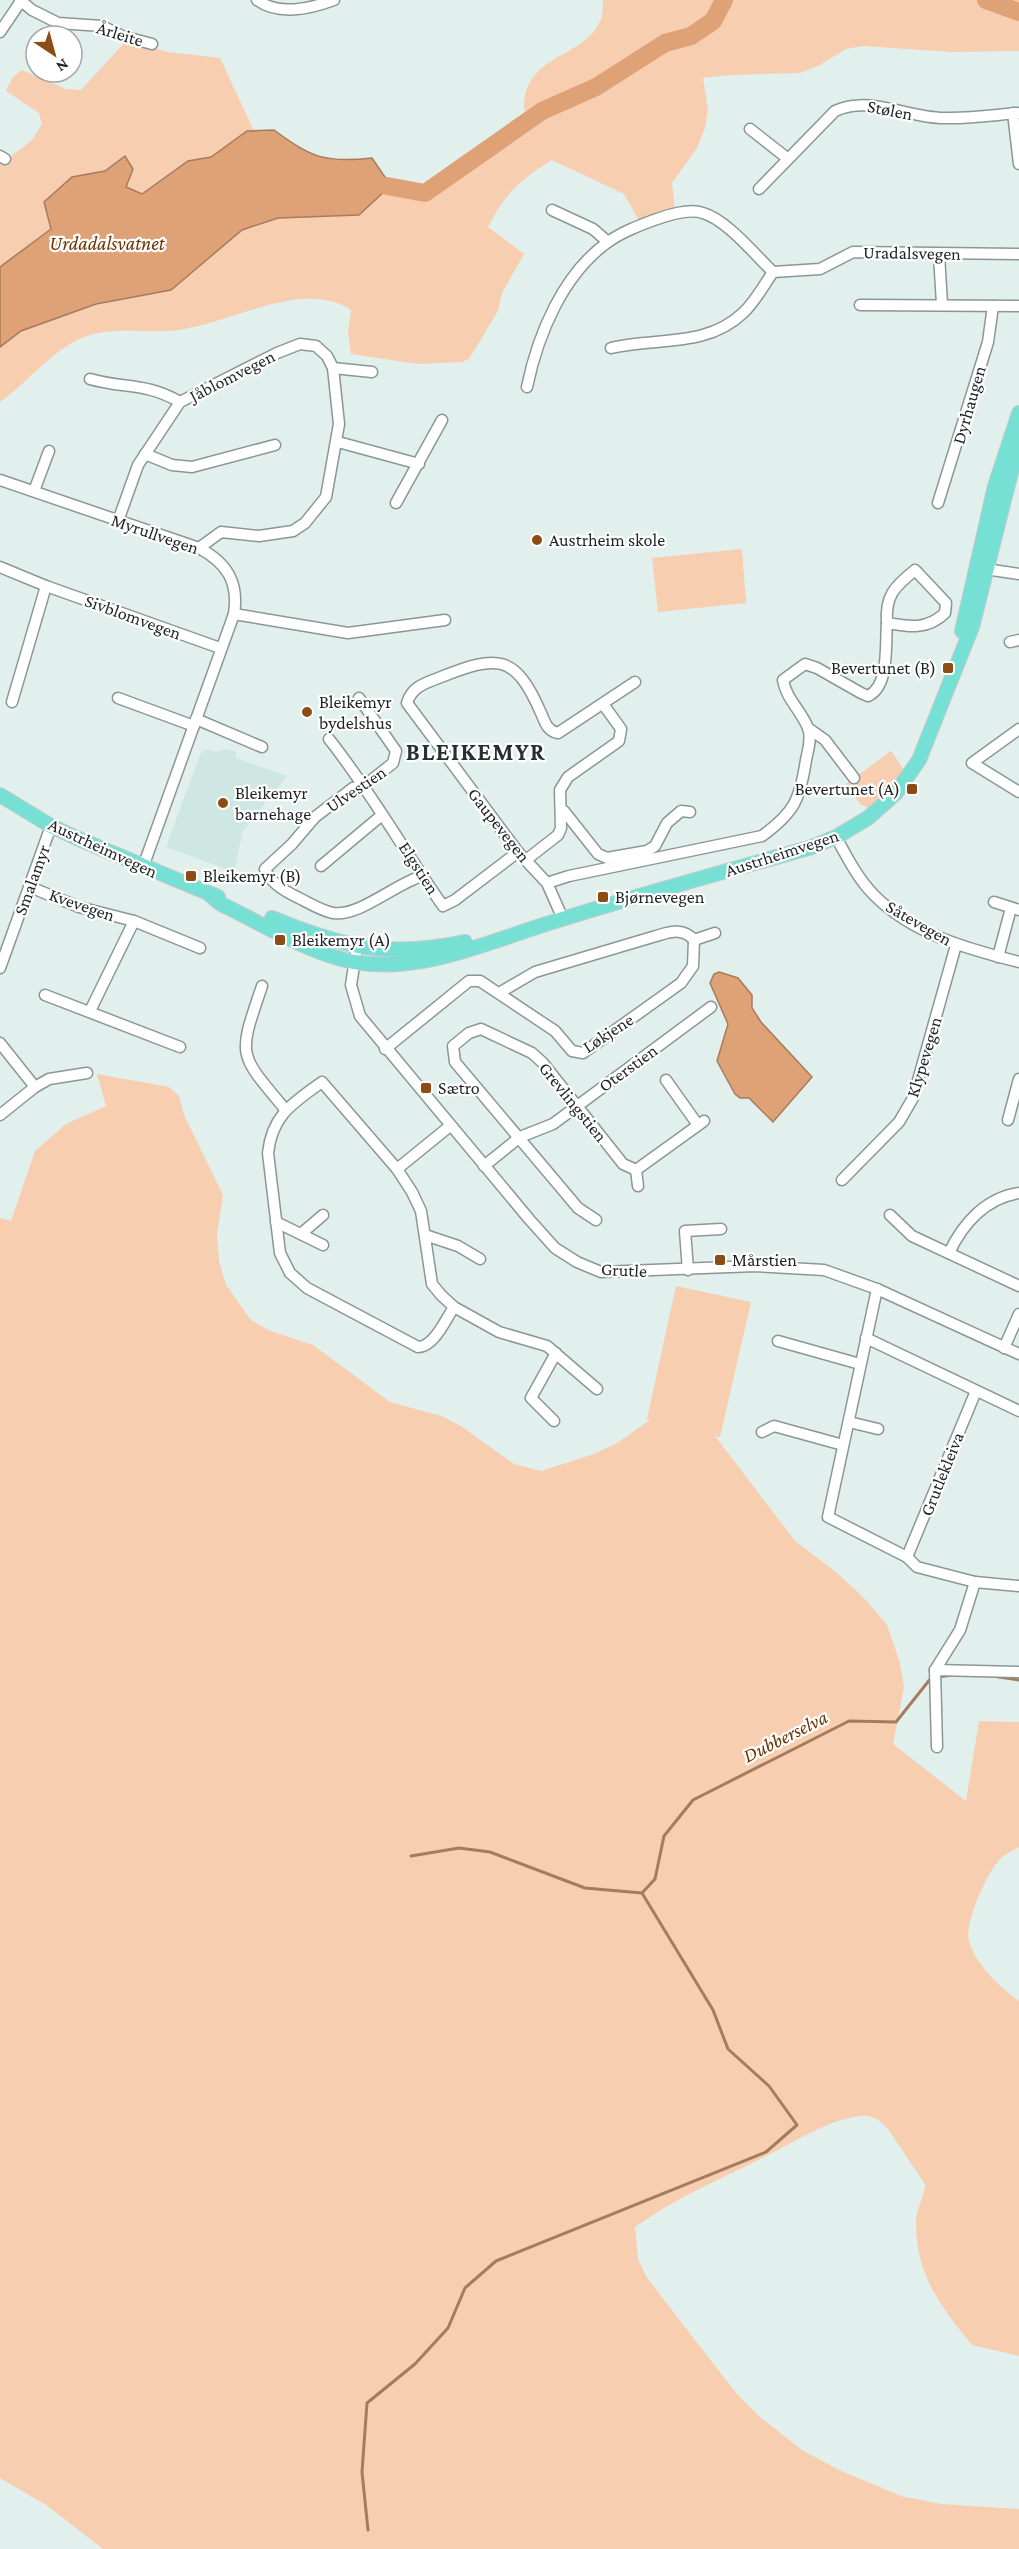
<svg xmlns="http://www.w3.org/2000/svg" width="1019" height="2549" font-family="'Crimson Pro',serif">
	<rect width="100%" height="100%" fill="#e1efed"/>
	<!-- built -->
	<polygon fill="#cfe7e2" points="207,749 216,752 226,749 236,752 236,758 287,776 243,831 234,872 166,847 201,752"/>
	<!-- green -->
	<g fill="#f8ceb1">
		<path d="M603 0H1019V51L951 52 864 46 846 49 818 66 800 73 730 75 703 78 708 110 705 128 697 148 672 183 675 211 640 222 624 194 552 160C519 181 506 192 488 227L524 254 502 293 498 311 469 359 462 362 418 364 351 354 348 332 351 310C305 278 228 324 179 330 149 334 116 326 87 336 54 347 29 382 0 402V347L21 331 96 304 171 290 242 230 278 218 359 215 387 190V186L425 193 533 118 524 110C523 52 584 61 601 19 603 14 603 5 603 0Z"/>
		<polygon points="127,40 167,52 220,58 254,131 247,131 211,157 188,161 142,194 125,187 125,157 105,171 72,177 51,228 0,267 0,165 32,140 42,124 39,113 6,91 13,77 22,70 66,89 81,90"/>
		<polygon points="742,549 746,603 658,612 652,558"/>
		<polygon points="891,751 910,779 908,793 876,812 860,804 846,784"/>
		<path d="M97 1074 169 1087 179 1096 184 1115 223 1195 217 1234 219 1261 226 1285 251 1320 268 1330 313 1345 390 1402 441 1416 461 1426 514 1464 541 1471 594 1454 617 1443 650 1420 647 1419 676 1286 751 1302 720 1437 715 1436 795 1541 836 1572 866 1600 887 1625 900 1663 904 1687 893 1744 966 1801 979 1721 1019 1722V1847C1012 1851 1005 1854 999 1860 987 1874 964 1922 969 1941 975 1964 1001 1988 1019 2001V2356L972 2345C940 2306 915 2273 916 2220 917 2207 926 2192 925 2184L888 2129C881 2121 872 2114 860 2116 827 2120 797 2141 768 2155 723 2178 677 2197 635 2227L638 2259 647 2278 736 2393 760 2417 802 2450 839 2470 901 2496 941 2504 1019 2509V2549H103L46 2505 0 2478V1218L11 1221 35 1151 66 1124 106 1106Z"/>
	</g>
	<!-- water -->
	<g fill="#dfa176" stroke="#a57c5d" stroke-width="1.5">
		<path d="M274 130C312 158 325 163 372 158L385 177 387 189 359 215 278 218 242 230 171 290 96 304 21 331 0 347V267L51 229 44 202 72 177 105 171 125 156 133 169 126 187 142 194 188 161 211 157 247 131Z"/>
		<polygon points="719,972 738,978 752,995 752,1008 761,1022 812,1077 773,1122 749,1098 740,1098 735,1094 717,1061 728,1024 710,983 714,974"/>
	</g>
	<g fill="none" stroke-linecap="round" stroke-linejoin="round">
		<!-- stream -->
		<g stroke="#a57c5d" stroke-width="3">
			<polyline points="992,1676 1019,1680"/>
			<polyline points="938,1677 952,1675"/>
			<polyline points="411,1856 459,1848 490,1852 585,1888 642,1893"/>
			<polyline points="642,1893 655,1879 664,1836 693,1800 849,1721 896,1722 931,1678"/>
			<polyline points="368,2530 362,2472 367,2403 415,2364 448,2328 465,2288 496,2261 766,2152 797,2125 769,2086 728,2049 713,2010 642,1893"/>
		</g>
		<!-- river -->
		<g stroke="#dfa176" stroke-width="18">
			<polyline points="986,0 1019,12"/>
			<polyline points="387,186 425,193 542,111 596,87 665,43 691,36 713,21 724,0"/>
		</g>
		<defs>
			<g id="minor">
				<polyline points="20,0 32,10 58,23 102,26 122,36 152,44"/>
				<path d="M257 0C279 16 309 9 334 0"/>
				<polyline points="0,32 21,1"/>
				<polyline points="1013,113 1019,164"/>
				<polyline points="750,129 787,158"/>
				<polyline points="0,156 5,159"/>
				<path d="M759 189 835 111C871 95 907 118 944 118 969 119 994 115 1019 113"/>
				<polyline points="552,210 593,229 608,242"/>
				<polyline points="939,255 942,304"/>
				<polyline points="773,272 820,269 853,252 1019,254"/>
				<polyline points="860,305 1019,306"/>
				<path d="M611 348C657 337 706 348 743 313 755 302 764 285 773 272"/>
				<polyline points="333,368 372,372"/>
				<path d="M90 379C125 389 145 382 180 402"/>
				<path d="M527 387C538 334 563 274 608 242 622 232 638 226 654 220 668 215 689 208 703 213 727 220 755 255 773 272"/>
				<polyline points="338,442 419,464"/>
				<polyline points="145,454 172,465 192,467 275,445"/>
				<path d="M0 480 199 548C227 563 239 582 234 614L143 867"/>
				<polyline points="34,491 49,451"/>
				<polyline points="396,503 442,420"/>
				<polyline points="938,503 988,342 993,306"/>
				<polyline points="118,521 138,465 180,402 277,353 300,344 316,346 327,356 333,368 339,424 326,497 305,523 293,531 259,536 221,532 199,548"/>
				<polyline points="0,567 46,586 220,648"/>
				<polyline points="979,568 1019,574"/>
				<path d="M915 570 946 603 945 613C927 630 910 627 887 623 885 596 894 587 915 570Z"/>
				<polyline points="234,614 348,633 445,620"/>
				<polyline points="1010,642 1019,640"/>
				<polyline points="118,698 194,726"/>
				<path d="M359 698 396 751 393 763 364 786 353 788 315 817 292 844 265 869C270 883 286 892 299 898 309 903 322 911 333 913 359 917 395 884 422 876"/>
				<polyline points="12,702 46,586"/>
				<polyline points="196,719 262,747"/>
				<polyline points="808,728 825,740 854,778"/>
				<polyline points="1019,729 972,763 1019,792"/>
				<path d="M329 739C371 792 404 851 443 906L455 900 518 852"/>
				<polyline points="561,811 564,811 598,854 607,858 647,851 655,846 667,823 681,811 690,812"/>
				<path d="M836 837C847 857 858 879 874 895 912 934 968 949 1019 962"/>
				<polyline points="526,860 558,835 561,828 560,790 568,777 619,741 621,729 603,704"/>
				<polyline points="321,866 382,815"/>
				<path d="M547 883 569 876 762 836C795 812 800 799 806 760 808 750 812 738 808 728 801 710 786 699 783 680L805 664 817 668 861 693 868 696C890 686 885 644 887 623"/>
				<polyline points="30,887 79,907 134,921 200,948"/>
				<polyline points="994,902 1019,910"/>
				<path d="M563 919 547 883 518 852 407 703C412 686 426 683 441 677 497 655 515 653 541 713 545 722 547 731 558 733L635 682"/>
				<polyline points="694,940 715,933"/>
				<polyline points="357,947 351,985 360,1016 529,1219 555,1248 577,1262 601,1272 755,1266 824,1270 877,1289 1019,1354"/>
				<polyline points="998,957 1011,908"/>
				<polyline points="0,968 51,826"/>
				<path d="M262 986C238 1057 237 1052 285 1109"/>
				<polyline points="45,995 180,1047"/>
				<polyline points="90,1011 134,921"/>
				<polyline points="0,1043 35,1087 0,1115"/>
				<path d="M385 1049 469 981H480L555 1031 572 1051 583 1053 681 983 693 966 694 940C683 927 670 932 656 936L535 972 499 993"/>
				<polyline points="666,1080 698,1125"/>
				<polyline points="35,1087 49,1079 87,1073"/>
				<polyline points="1008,1120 1019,1079"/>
				<polyline points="484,1166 520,1137 553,1124 711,1007"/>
				<polyline points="397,1169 450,1126"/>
				<polyline points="636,1170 638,1186"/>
				<polyline points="842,1180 899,1122 913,1098 956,945"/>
				<polyline points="890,1215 912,1236 1019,1286"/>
				<polyline points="596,1220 578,1208 455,1062 453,1046 469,1033 481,1029 532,1053 543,1063 623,1164 636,1170 704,1121"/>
				<polyline points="276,1222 323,1245"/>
				<polyline points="302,1233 323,1215"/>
				<polyline points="425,1235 458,1246 480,1259"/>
				<path d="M949 1253C963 1223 986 1198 1019 1193"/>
				<polyline points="688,1270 685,1231 721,1229"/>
				<polyline points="877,1289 828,1517 907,1557 917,1567 975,1582"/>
				<path d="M454 1307C446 1319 434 1347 418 1347L307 1288 290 1273 280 1253 268 1153C272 1115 293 1103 322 1082L397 1169 412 1192 421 1211 432 1284 441 1295 454 1307 499 1332 547 1346 597 1389"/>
				<polyline points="866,1338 1019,1411"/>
				<polyline points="778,1341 860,1364"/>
				<polyline points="1004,1348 1019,1314"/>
				<polyline points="554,1421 531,1398 556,1353"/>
				<polyline points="849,1422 878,1429"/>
				<polyline points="762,1432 774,1426 843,1445"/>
				<polyline points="907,1557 976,1391"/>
				<polyline points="935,1670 960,1630 975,1582 1019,1586"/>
				<polyline points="937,1747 935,1670 1019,1672"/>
			</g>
			<g id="major">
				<polyline points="962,631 995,486 1019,413"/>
				<polyline points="0,795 51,826 81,840 218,897"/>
				<path d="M209 894 221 904C261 923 310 954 354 962 418 973 481 945 540 926 630 897 721 873 812 847L836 837 868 818 896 793 919 760 972 627 1019 441"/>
				<path d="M272 918C344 948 388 958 465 942"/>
			</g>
		</defs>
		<!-- minor casing -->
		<use href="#minor" stroke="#8a9895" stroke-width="13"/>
		<!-- major casing -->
		<use href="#major" stroke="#c9caca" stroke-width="16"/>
		<!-- minor -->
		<use href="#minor" stroke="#fff" stroke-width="10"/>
		<!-- major -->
		<use href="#major" stroke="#77e0d5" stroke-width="14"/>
	</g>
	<!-- markers -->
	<g fill="#8c4c14" stroke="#fff" stroke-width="2">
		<circle cx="537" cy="540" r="6"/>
		<rect x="942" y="662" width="12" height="12" rx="3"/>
		<circle cx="307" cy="712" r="6"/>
		<rect x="906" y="783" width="12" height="12" rx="3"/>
		<circle cx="223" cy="803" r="6"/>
		<rect x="185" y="870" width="12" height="12" rx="3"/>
		<rect x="597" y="891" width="12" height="12" rx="3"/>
		<rect x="274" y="934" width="12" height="12" rx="3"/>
		<rect x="420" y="1082" width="12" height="12" rx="3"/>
		<rect x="714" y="1254" width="12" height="12" rx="3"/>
	</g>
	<g text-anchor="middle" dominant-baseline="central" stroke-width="4.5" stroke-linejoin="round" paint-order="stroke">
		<!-- street labels -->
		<g font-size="18" fill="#1e2423" stroke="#fff">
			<text transform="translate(120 34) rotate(17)">Årleite</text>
			<text transform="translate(890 110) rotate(11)">Stølen</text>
			<text transform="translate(912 253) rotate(1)">Uradalsvegen</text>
			<text transform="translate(232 376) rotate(-27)">Jåblomvegen</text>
			<text transform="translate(969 405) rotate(-74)">Dyrhaugen</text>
			<text transform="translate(155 534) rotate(19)">Myrullvegen</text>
			<text transform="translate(133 617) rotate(20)">Sivblomvegen</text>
			<text transform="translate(356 789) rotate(-34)">Ulvestien</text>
			<text transform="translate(499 825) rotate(52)">Gaupevegen</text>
			<text transform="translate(103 848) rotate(25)">Austrheimvegen</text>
			<text transform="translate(782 853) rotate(-18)">Austrheimvegen</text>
			<text transform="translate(419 868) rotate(57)">Elgstien</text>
			<text transform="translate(32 880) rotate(-70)">Smalamyr</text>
			<text transform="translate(82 905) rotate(19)">Kvevegen</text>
			<text transform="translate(919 923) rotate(30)">Såtevegen</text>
			<text transform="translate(608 1033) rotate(-33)">Løkjene</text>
			<text transform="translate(924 1057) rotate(-73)">Klypevegen</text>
			<text transform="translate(628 1068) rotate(-36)">Oterstien</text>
			<text transform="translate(573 1102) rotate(51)">Grevlingstien</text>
			<text transform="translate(624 1270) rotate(3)">Grutle</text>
			<text transform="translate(942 1474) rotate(-68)">Grutlekleiva</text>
		</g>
		<!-- poi labels -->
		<g font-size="18" fill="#1e2423" stroke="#fff" text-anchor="start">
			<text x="549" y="540">Austrheim skole</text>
			<text x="936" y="668" text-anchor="end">Bevertunet (B)</text>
			<text x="319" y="702">Bleikemyr<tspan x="319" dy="21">bydelshus</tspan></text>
			<text x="900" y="789" text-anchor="end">Bevertunet (A)</text>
			<text x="235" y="793">Bleikemyr<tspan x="235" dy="21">barnehage</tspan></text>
			<text x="203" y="876">Bleikemyr (B)</text>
			<text x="615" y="897">Bjørnevegen</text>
			<text x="292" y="940">Bleikemyr (A)</text>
			<text x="438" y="1088">Sætro</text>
			<text x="732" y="1260">Mårstien</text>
		</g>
		<!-- water labels -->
		<g font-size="20" font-style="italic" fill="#6d3600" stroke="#fff">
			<text x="107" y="243">Urdadalsvatnet</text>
			<text transform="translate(785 1736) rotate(-27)">Dubberselva</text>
		</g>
		<!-- district labels -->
		<g font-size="24" font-weight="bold" letter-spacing="1.5" fill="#25302e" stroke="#fff">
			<text x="476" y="751">BLEIKEMYR</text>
		</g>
	</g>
	<!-- north arrow -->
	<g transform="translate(54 54) rotate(144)"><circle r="28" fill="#ffffff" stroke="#a5a7a7" stroke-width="1.5"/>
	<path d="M0-4.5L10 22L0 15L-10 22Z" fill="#8c4c14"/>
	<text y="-9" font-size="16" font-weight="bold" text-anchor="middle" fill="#1e2423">N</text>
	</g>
</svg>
